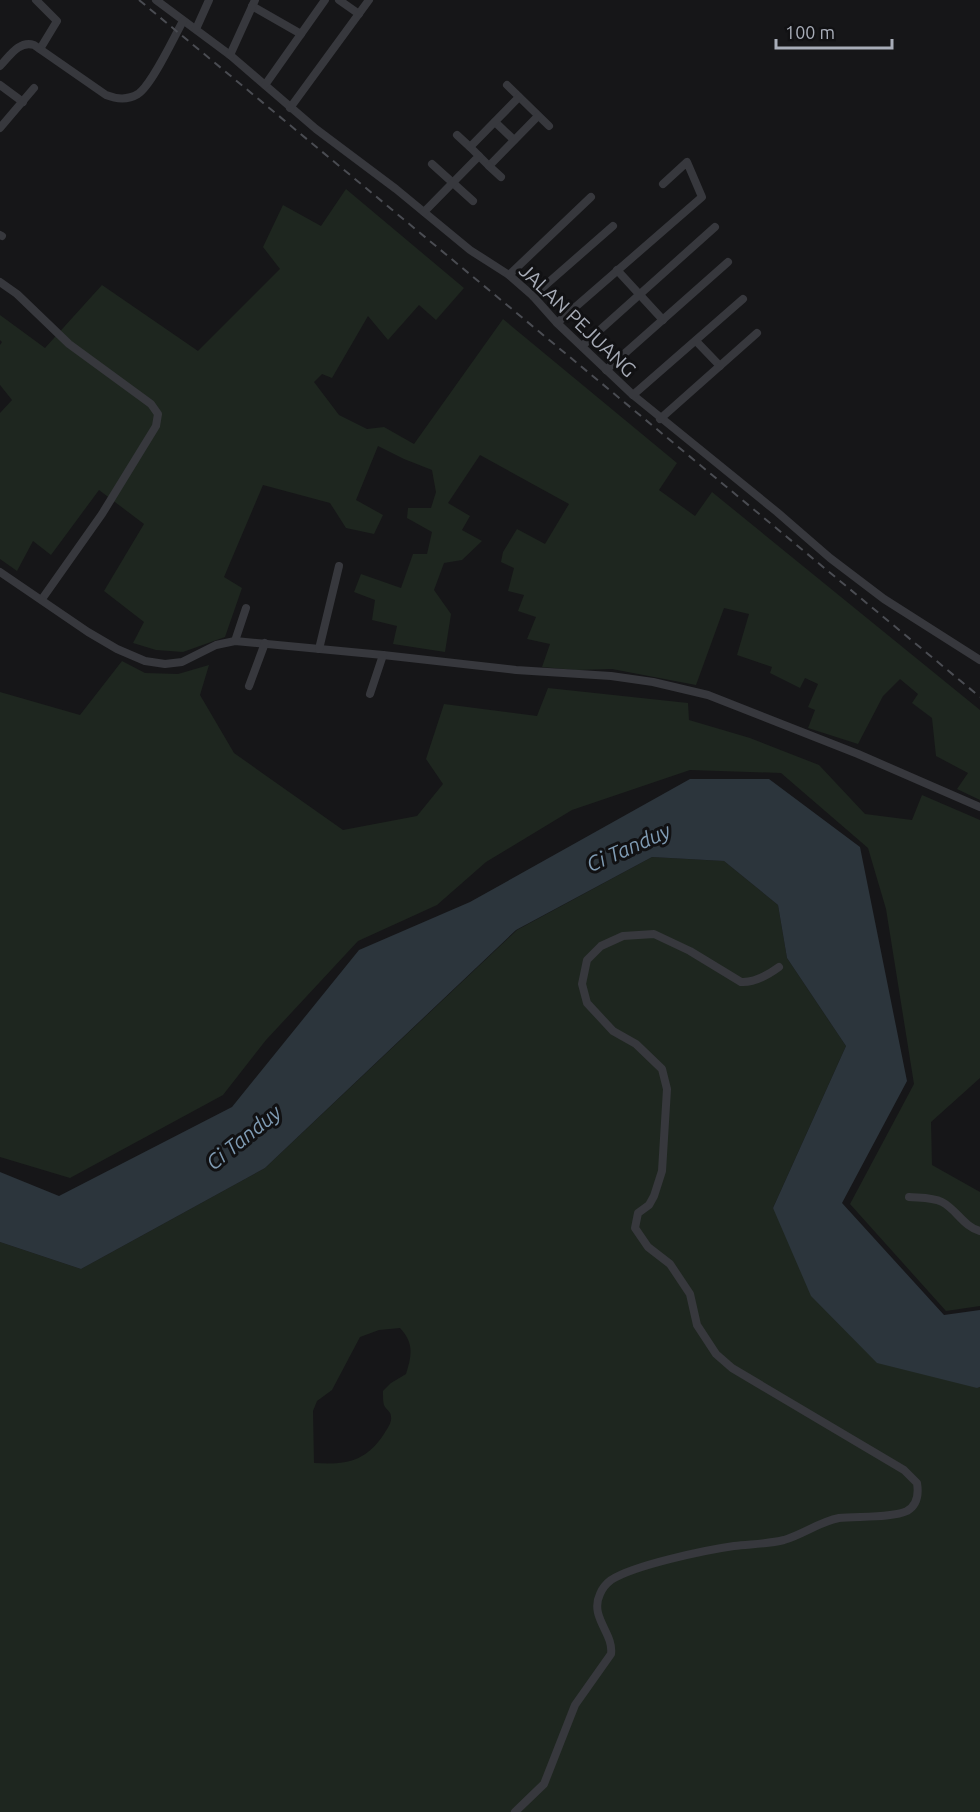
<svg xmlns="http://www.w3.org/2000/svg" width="980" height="1812" font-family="Ubuntu,sans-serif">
	<rect width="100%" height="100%" fill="#161618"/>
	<!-- green -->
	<g fill="#1e261f" fill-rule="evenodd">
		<polygon points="346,189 464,288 436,320 419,305 388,340 368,316 332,378 322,374 314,382 339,415 367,429 384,427 414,444 503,319 677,463 659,490 695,516 712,492 980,710 980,800 957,789 968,773 936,756 932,718 912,703 918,694 900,679 883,696 858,744 808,728 815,710 808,707 818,684 805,678 800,688 770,673 772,667 737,655 749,614 724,608 696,685 612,669 576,670 542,667 550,644 527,639 536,617 518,611 524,595 508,591 514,568 501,562 503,552 517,529 545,544 569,504 480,455 448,503 470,516 462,530 482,541 462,560 444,563 434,590 451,614 445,652 393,644 397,626 372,620 375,600 354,592 361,574 401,588 413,554 427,554 432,532 407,518 408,508 431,508 436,492 432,470 404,459 378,446 356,500 383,515 374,534 346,528 330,503 263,485 224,577 242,588 225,637 183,652 156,650 133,643 144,622 104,591 144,524 99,490 51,555 33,541 17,571 0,559 0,413 12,400 0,385 0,345 2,342 0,340 0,315 45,348 102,285 198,351 280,269 263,247 283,205 321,226"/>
		<polygon points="122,661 145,673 178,674 209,665 200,695 234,753 343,830 417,816 443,784 426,759 444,704 537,716 548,688 688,703 689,720 750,738 819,765 865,814 912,820 922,795 980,820 980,1078 931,1122 932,1165 980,1192 980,1306 946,1311 850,1204 914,1084 886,909 868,848 781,773 690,770 572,810 486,862 437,905 358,941 266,1040 223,1095 70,1178 0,1157 0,692 80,715"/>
		<path d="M652 857 724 861 778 905 787 958 846 1046 773 1208 977 1388 980 1387V1812H0V1242L81 1269 265 1168 517 930ZM400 1328C414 1343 412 1355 406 1374L391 1383 383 1391C383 1395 383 1402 384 1405 386 1410 391 1411 391 1417 392 1423 387 1429 384 1434 366 1462 345 1465 314 1463L313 1411 317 1401 332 1390 360 1337 379 1330Z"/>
	</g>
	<!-- water -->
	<polygon fill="#2c353c" points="690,779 769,779 860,847 907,1081 842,1203 944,1315 980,1310 980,1387 977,1388 877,1363 811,1296 773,1208 846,1046 787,958 778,905 724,861 652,857 516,930 265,1168 81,1269 0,1242 0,1172 59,1196 232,1107 359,950 470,902"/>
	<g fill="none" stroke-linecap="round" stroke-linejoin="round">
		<!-- minor -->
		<g stroke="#37383d" stroke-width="8">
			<polyline points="36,0 57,21 40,49"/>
			<polyline points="156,0 230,55 316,129 396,189 470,250 509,275 533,296 557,323 633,395 777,512 830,558 884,599 980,660"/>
			<polyline points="339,0 359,14"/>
			<polyline points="252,6 301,34"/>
			<polyline points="196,29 209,0"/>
			<polyline points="230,55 255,0"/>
			<path d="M0 66C9 57 19 40 34 45L106 95C116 99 128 100 138 94 152 85 174 37 183 21"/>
			<polyline points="0,85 23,102"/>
			<polyline points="265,85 325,0"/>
			<polyline points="507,85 549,126"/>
			<polyline points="290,108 369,0"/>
			<polyline points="495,122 514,140"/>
			<polyline points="0,128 34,88"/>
			<polyline points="457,135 470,147"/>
			<polyline points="479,156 489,166 538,116"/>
			<polyline points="432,164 473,201"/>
			<polyline points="489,166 501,177"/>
			<polyline points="424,212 479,156 470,147 519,97"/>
			<polyline points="0,235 2,236"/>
			<polyline points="617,270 663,320"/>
			<polyline points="509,275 591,197"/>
			<polyline points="0,282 17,294 69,344 151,404 158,414 156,426 102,514 42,599"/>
			<polyline points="533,296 613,226"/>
			<polyline points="557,323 702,197 687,162 663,184"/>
			<polyline points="696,341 720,366"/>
			<polyline points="582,346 715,227"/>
			<polyline points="606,370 728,262"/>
			<polyline points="633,395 743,299"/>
			<polyline points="660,419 757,333"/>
			<polyline points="0,572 88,632 117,649 145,661 165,664 182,662 216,645 235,641 383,655 516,670 611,676 653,682 708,695 858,754 980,807"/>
			<polyline points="235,641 246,608"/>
			<polyline points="319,649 339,566"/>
			<polyline points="249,686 265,643"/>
			<polyline points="370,694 383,655"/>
			<path d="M909 1197C920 1198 932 1197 942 1202 956 1209 964 1227 980 1231"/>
			<path d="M515 1812 544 1784 575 1705 611 1654C614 1633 589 1617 600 1594 602 1589 607 1583 611 1580 634 1565 706 1550 734 1546 751 1544 768 1544 784 1540 804 1534 819 1522 839 1518 856 1516 893 1518 907 1511 917 1505 919 1495 917 1483L904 1470 732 1368 716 1354 697 1325 690 1294 670 1264 648 1247 635 1228 638 1213 649 1205 654 1196 662 1171 667 1089 662 1069 636 1044 613 1031 587 1003 582 984 587 960 601 946 623 936 654 934 690 951 741 982C755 983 768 975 779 967"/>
		</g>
		<!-- rail -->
		<polyline stroke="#4a4c52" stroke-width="2" stroke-dasharray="8 6" stroke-linecap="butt" points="139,0 980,697"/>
	</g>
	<g text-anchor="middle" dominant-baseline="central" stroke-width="6" stroke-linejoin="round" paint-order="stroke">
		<!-- street labels -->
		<g font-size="20" fill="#a8adb8" stroke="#111113">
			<text transform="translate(578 320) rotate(44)">JALAN PEJUANG</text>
		</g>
		<!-- water labels -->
		<g font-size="21" font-style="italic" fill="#7f9bb3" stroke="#111113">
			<text transform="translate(628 847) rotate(-24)">Ci Tanduy</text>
			<text transform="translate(243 1137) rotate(-39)">Ci Tanduy</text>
		</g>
	</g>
	<!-- scale -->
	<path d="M776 39v9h116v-9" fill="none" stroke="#a8adb8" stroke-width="3"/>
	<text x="785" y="39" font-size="18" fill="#a8adb8" stroke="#111113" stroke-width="4.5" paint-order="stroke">100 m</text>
</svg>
